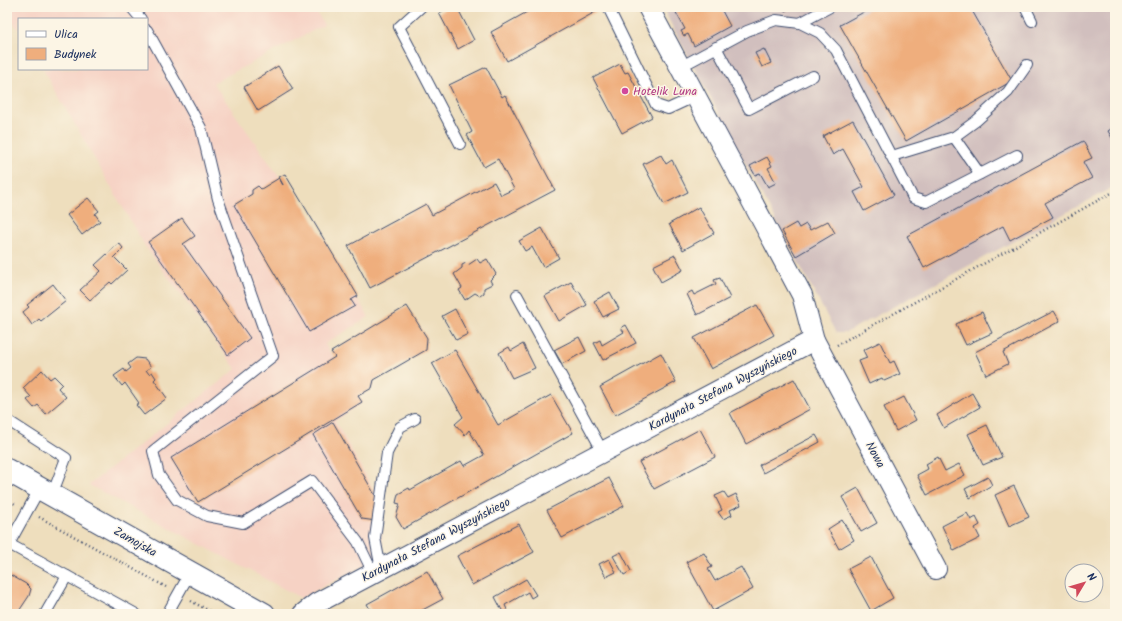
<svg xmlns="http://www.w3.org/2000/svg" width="1122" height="621" font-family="Kalam,sans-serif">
	<rect width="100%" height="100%" fill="#fcf5e5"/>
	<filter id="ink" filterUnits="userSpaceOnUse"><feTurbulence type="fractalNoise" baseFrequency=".025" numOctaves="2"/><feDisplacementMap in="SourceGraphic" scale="8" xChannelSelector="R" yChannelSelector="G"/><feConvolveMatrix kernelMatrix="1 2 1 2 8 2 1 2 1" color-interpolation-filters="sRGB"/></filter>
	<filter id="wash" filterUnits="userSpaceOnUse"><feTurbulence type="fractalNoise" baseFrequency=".012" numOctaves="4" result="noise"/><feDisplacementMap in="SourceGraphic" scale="16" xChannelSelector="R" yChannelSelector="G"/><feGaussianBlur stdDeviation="0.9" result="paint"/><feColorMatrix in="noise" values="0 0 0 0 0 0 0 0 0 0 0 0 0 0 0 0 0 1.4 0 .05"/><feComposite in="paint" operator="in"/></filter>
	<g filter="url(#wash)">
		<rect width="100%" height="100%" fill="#eedebd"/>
		<!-- built -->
		<polygon fill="#f6d2c4" points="7,7 314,7 324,25 213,83 280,178 369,317 325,344 362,403 335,421 380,501 383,556 301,598 89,485 236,369 145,246 43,69 147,69 147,19 19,19 19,30 7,15"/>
		<!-- industrial -->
		<polygon fill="#d1bfbe" points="662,7 1115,7 1115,186 845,333 836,333"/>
		<g id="blocks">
			<!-- building -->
			<g fill="#efae7d">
				<polygon points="450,7 457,7 474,40 458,49 439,13"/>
				<polygon points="536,7 595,7 597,11 507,61 491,32"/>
				<polygon points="673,7 705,7 706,9 710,7 720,7 730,26 694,46 688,34 684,36 681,31 685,29"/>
				<polygon points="783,7 793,7 785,11"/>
				<polygon points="873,7 970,7 1012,81 906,141 840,25"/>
				<polygon points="764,49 771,63 762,67 755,53"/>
				<polygon points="620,64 625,73 628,72 652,117 622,133 593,78"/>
				<polygon points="278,66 293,89 258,111 244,87"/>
				<polygon points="486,67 502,97 505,95 555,190 370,288 348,246 426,204 432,215 494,182 501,195 514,189 498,159 484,167 467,135 472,132 449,85"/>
				<polygon points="853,120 894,195 864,211 854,192 864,187 843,149 833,155 823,136"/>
				<polygon points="1115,126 1115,143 1108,131"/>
				<polygon points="1083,141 1092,158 1083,162 1092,178 1045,203 1053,217 1010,240 1003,226 924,268 907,236"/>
				<polygon points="661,155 666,164 672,160 688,192 664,204 643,164"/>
				<polygon points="767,157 772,166 768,168 776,183 768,187 760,173 755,175 750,166"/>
				<polygon points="285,174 358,296 351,300 355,306 309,332 234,205 252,194 252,190 258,186 261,189 279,178 283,185 279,177"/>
				<polygon points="88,198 99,211 95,214 100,221 82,235 67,215"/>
				<polygon points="699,207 714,233 683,250 669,224"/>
				<polygon points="182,218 195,236 183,244 250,338 228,355 148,242"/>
				<polygon points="828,221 835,233 796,256 782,231 796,223 799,228 806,224 810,230"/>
				<polygon points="542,228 559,258 543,267 532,247 525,251 519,241"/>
				<polygon points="119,243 123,248 114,257 127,270 112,284 110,282 90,300 80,290 101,271 95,265"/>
				<polygon points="675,255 683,270 661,282 653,266"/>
				<polygon points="477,259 480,263 487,259 496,274 490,280 492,284 484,288 484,293 480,296 475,293 465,300 459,290 462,288 454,274 462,268 462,265 466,263 468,265"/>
				<polygon points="720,278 730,298 697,315 687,294 692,291 694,295 716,284 714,280"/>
				<polygon points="571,282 577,292 579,291 587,305 559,321 545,296"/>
				<polygon points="53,284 66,301 41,321 39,319 32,325 23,312 29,307 27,305"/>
				<polygon points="610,292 619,309 603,317 594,301"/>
				<polygon points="757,305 774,335 711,369 694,338"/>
				<polygon points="407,306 427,338 426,350 374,380 372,388 358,396 362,402 198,502 171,458 335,357 331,352"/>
				<polygon points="455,309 468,334 456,340 442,316"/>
				<polygon points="1054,311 1060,321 1003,352 1008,364 986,375 975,352"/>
				<polygon points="982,312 992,333 966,345 956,324"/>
				<polygon points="626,325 636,343 603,360 594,343 600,340 602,345 624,332 621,328"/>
				<polygon points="579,337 586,351 562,364 554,350"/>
				<polygon points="880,342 890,363 894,361 900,374 884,381 882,378 869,384 859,361 867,358 863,350"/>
				<polygon points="523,344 535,368 512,378 499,353 509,347 511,351"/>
				<polygon points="455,350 498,425 551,395 573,433 403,529 396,517 400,504 396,503 398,494 409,488 410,490 461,461 464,466 484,455 469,430 465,435 455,424 463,417 432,363"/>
				<polygon points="661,353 676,382 615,415 600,387"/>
				<polygon points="136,358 145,359 151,367 146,370 149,374 152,372 156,378 154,380 167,398 144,415 136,405 139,403 125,383 122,386 114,376 124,369 126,372 131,368 128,364"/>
				<polygon points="42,370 50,379 54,376 62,384 58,388 66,397 46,414 38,405 34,408 27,400 31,397 23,388"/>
				<polygon points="794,379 810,409 746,444 730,413"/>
				<polygon points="972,393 980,407 944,428 937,415"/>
				<polygon points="904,397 916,420 896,431 884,407"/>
				<polygon points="333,422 379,502 376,521 362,519 313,435"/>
				<polygon points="987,425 1002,457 983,465 968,434"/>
				<polygon points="700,429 715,457 654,489 639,462"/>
				<polygon points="816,435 820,442 763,473 759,465"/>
				<polygon points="938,457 945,471 959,464 965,475 927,495 917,475 928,469 926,464"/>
				<polygon points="988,477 992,485 970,498 965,489"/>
				<polygon points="609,478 624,506 562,538 547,510"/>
				<polygon points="1014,486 1029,517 1009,526 995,495"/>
				<polygon points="858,488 877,523 861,532 842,497"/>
				<polygon points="724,492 728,498 736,494 741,505 730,510 732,515 723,519 718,512 722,510 715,496"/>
				<polygon points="967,513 971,520 976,517 980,525 975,528 980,538 954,551 942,526"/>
				<polygon points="842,520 854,540 839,549 828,529"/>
				<polygon points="519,524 534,552 472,585 457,556"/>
				<polygon points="621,552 631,571 624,575 613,556"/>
				<polygon points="704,553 712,567 708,569 715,581 741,567 753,589 713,611 686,562"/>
				<polygon points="871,557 893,598 871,611 848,569"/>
				<polygon points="609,559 616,572 606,577 599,564"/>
				<polygon points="427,571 443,599 415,614 373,614 367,604"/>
				<polygon points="7,573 26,584 31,589 29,596 17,614 7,614"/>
				<polygon points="526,579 536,595 531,598 528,592 505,605 508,612 504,614 495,597"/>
			</g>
		</g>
	</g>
	<g filter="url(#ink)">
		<use href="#blocks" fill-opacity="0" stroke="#3b496c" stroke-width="1"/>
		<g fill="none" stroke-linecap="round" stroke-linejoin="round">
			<defs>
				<g id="lane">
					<polyline points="131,7 141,19"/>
					<polyline points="421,7 399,27 460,144"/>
					<polyline points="608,7 656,105 668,109 696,96"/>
					<polyline points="1025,7 1032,21"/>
					<polyline points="800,23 830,7"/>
					<polyline points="147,30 201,128 218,199 273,356 153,451 159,475 177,500 207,516 243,523 312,481 358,542 373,573"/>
					<polyline points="716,47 749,109 813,76"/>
					<polyline points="680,67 747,31 776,20 800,23 820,33 836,50 913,198 926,202 1017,155"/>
					<polyline points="954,137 976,121 1008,92 1027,65"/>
					<polyline points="892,156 954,137 980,174"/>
					<polyline points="517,295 603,452"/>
					<polyline points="7,420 66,458 52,495"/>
					<polyline points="40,488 9,544 136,614"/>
					<polyline points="381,569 375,538 387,453 400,427 415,419"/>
					<polyline points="45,614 67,576"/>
					<polyline points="167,614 190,573"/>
				</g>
				<g id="street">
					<polyline points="814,340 936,569"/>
					<polyline points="303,614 317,603 814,340 802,295 648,7"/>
				</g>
				<polyline id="secondary" points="7,470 264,614"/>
			</defs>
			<!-- lane casing -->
			<use href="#lane" stroke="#3b496c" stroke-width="12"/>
			<!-- street casing -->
			<use href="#street" stroke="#3b496c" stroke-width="22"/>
			<!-- secondary casing -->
			<use href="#secondary" stroke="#3b496c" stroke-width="24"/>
			<!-- path -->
			<g stroke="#3b496c" stroke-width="2.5" stroke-dasharray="1 3" stroke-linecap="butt">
				<polyline points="837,345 1115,191"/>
				<polyline points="7,499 15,504"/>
				<polyline points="7,510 12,507"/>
				<polyline points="39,517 166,587"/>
				<polyline points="191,601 215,614"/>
			</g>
			<!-- lane -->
			<use href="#lane" stroke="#fff" stroke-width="10"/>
			<!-- street -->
			<use href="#street" stroke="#fff" stroke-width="20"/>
			<!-- secondary -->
			<use href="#secondary" stroke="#fff" stroke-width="22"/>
		</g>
	</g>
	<!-- markers -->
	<circle fill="#d1479c" stroke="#fcf5e5" stroke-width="1.5" cx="625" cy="91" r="4"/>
	<g text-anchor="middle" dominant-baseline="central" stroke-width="3" stroke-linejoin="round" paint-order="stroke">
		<!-- hotel labels -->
		<g font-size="12" fill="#b23c85" stroke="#fcf5e5" text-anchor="start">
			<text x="633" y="91">Hotelik Luna</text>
		</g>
		<!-- street labels -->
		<g font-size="12" fill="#1b2f5e" stroke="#fcf5e5">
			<text transform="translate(723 389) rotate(-28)">Kardynała Stefana Wyszyńskiego</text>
			<text transform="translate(875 455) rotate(62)">Nowa</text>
			<text transform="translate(436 540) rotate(-28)">Kardynała Stefana Wyszyńskiego</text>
			<text transform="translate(135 542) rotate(30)">Zamojska</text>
		</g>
	</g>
	<!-- margin -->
	<rect width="1122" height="621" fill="none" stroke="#fcf5e5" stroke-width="24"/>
	<!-- legend -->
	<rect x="18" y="18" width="130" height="52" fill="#fcf5e5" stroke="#a2a6af"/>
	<rect x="26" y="31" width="20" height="6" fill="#ffffff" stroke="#a2a6af"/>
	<text x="54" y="38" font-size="12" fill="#1b2f5e">Ulica</text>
	<rect x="26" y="48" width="20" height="12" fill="#efae7d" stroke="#a2a6af"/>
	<text x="54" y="58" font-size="12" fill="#1b2f5e">Budynek</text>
	<!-- north arrow -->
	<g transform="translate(1084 583) rotate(52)"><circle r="19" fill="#fcf5e5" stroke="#a2a6af"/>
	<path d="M0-3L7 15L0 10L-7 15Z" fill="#d1495b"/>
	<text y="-6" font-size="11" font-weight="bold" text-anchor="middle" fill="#1b2f5e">N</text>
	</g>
</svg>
